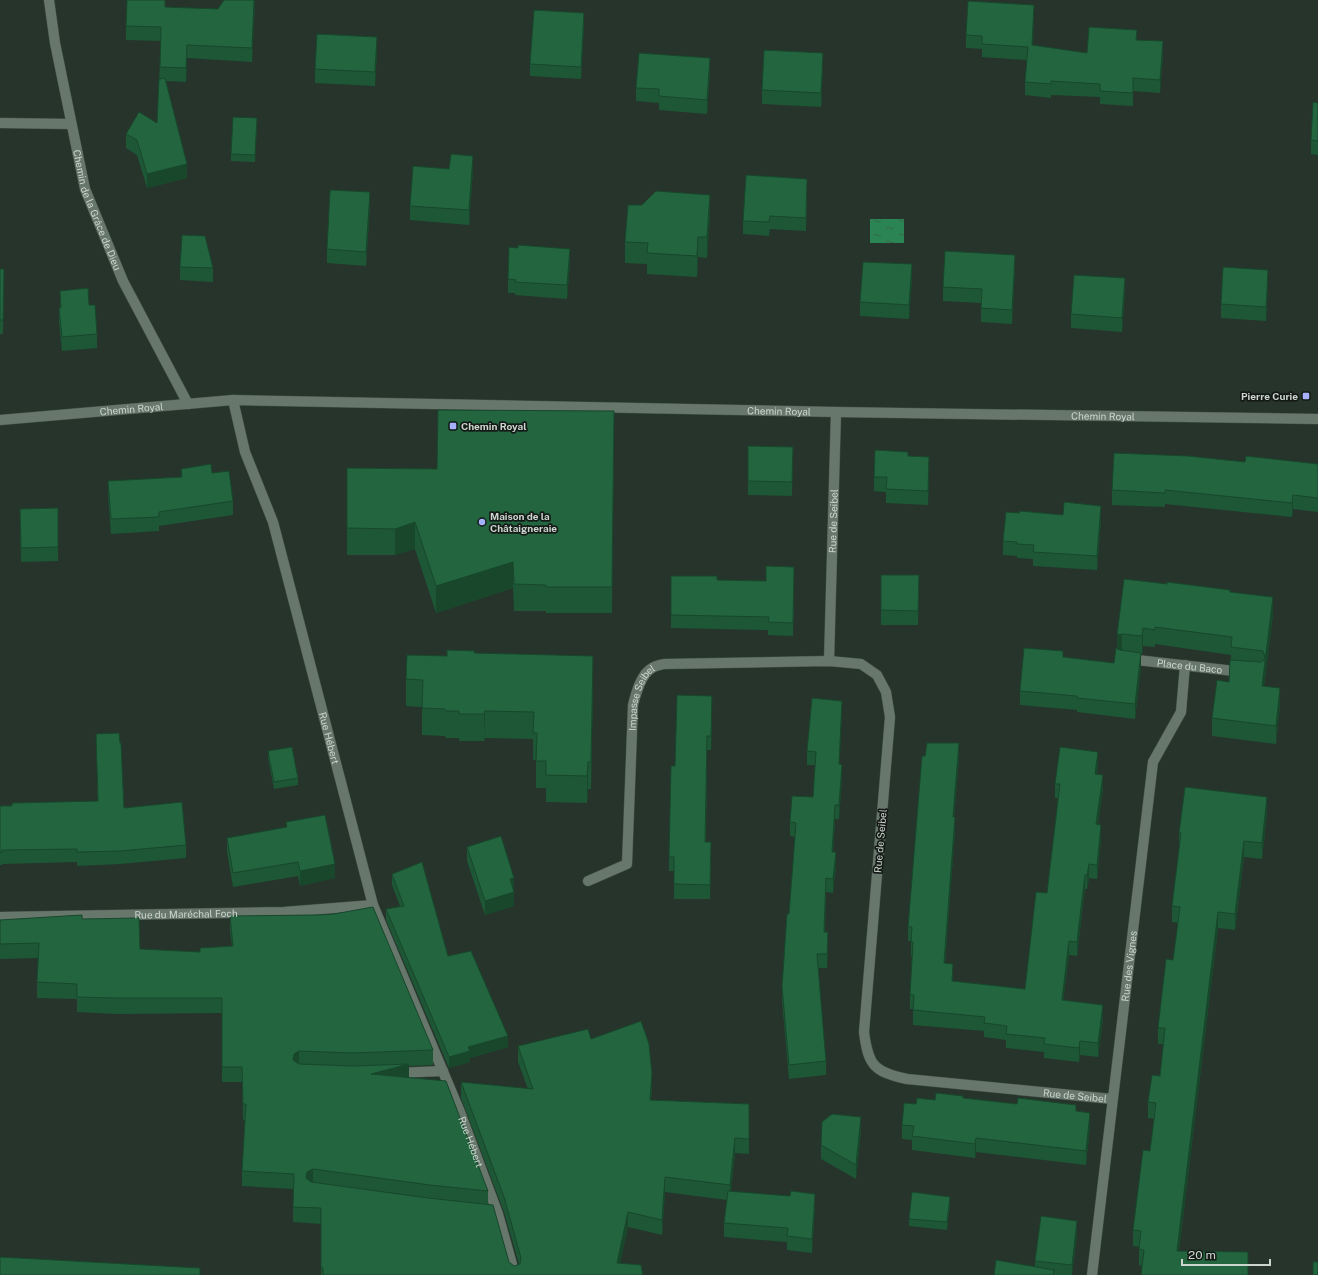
<svg xmlns="http://www.w3.org/2000/svg" width="1318" height="1275" font-family="'Public Sans',sans-serif">
	<defs>
		<pattern id="water-ripples" width="26" height="14" patternUnits="userSpaceOnUse"><rect width="26" height="14" fill="#2b8453"/><path d="M2 4q2-2 4 0t4 0M15 11q2-2 4 0t4 0" fill="none" stroke="#32694b"/></pattern>
	</defs>
	<rect width="100%" height="100%" fill="#26342b"/>
	<!-- water -->
	<rect fill="url(#water-ripples)" x="870" y="219" width="34" height="24"/>
	<g fill="none" stroke-linecap="round" stroke-linejoin="round">
		<defs>
			<polyline id="service" points="395,1073 443,1071"/>
			<g id="minor">
				<path id="s1" d="M49 0 55 43 85 189 123 281 188 404"/>
				<polyline points="0,123 71,124"/>
				<path id="s2" d="M233 400 245 452 273 522 373 905 460 1112 498 1214 515 1275"/>
				<path id="s3" d="M1128 659 1243 672"/>
				<path id="s4" d="M829 661 836 412"/>
				<path id="s5" d="M588 881 627 864 633 705C636 693 641 674 652 668 655 666 660 665 664 664L829 661 861 664 877 675 886 692 890 717 864 1032C868 1064 873 1072 907 1079L1112 1099"/>
				<path id="s6" d="M0 917 284 912 373 905"/>
				<path id="s7" d="M1092 1275 1153 762 1181 712 1185 665"/>
			</g>
			<g id="tertiary">
				<path id="s8" d="M0 420 233 400 836 412 1318 419"/>
			</g>
		</defs>
		<!-- service casing -->
		<use href="#service" stroke="#445048" stroke-width="11"/>
		<!-- minor casing -->
		<use href="#minor" stroke="#445048" stroke-width="11"/>
		<!-- tertiary casing -->
		<use href="#tertiary" stroke="#445048" stroke-width="11"/>
		<!-- service -->
		<use href="#service" stroke="#67776c" stroke-width="10"/>
		<!-- minor -->
		<use href="#minor" stroke="#67776c" stroke-width="10"/>
		<!-- tertiary -->
		<use href="#tertiary" stroke="#67776c" stroke-width="10"/>
	</g>
	<!-- wall -->
	<g fill="#1d5736">
		<polygon points="224,0 255,0 252,62 187,58 186,82 166,81 187,178 147,188 137,155 126,148 126,134 157,123 161,41 126,40 126,26 166,7 218,9"/>
		<polygon points="1034,18 1033,45 1087,53 1137,40 1163,54 1160,93 1133,91 1133,106 1100,104 1100,97 1051,95 1051,98 1025,95 1025,82 1027,60 982,57 982,49 966,48 966,35"/>
		<polygon points="584,25 581,79 530,76 530,64"/>
		<polygon points="377,51 375,86 315,83 315,69"/>
		<polygon points="823,67 821,107 762,104 762,90"/>
		<polygon points="710,71 707,114 659,110 659,103 636,101 636,88"/>
		<polygon points="1318,103 1318,155 1311,154 1311,140"/>
		<polygon points="257,126 255,162 231,161 231,154"/>
		<polygon points="449,169 473,170 469,225 410,220 410,206"/>
		<polygon points="807,192 806,231 770,229 769,236 743,234 743,221"/>
		<polygon points="370,206 366,266 327,263 327,249"/>
		<polygon points="710,216 707,258 698,257 697,277 647,274 647,264 625,263 625,242"/>
		<polygon points="570,262 567,299 515,295 515,293 508,293 508,279"/>
		<polygon points="180,267 213,268 213,282 180,280"/>
		<polygon points="0,269 4,269 3,334 0,334"/>
		<polygon points="1015,269 1012,324 981,322 981,303 943,301 943,287"/>
		<polygon points="912,278 909,319 860,316 860,302"/>
		<polygon points="1268,284 1266,321 1221,318 1221,304"/>
		<polygon points="60,291 89,305 97,334 97,348 62,351 59,322 59,308 60,308"/>
		<polygon points="1125,292 1122,332 1071,328 1071,314"/>
		<polygon points="614,411 612,613 546,613 546,611 514,611 513,588 436,613 415,549 395,555 347,555 347,468 437,469"/>
		<polygon points="748,446 793,447 792,496 748,495"/>
		<polygon points="908,456 929,471 928,505 886,503 886,492 874,491 874,477"/>
		<polygon points="1245,462 1318,464 1318,512 1293,509 1292,517 1165,504 1165,507 1112,505 1112,490"/>
		<polygon points="181,469 233,501 233,515 159,526 159,531 111,534 108,495 108,481 181,477"/>
		<polygon points="58,508 58,561 21,562 20,509"/>
		<polygon points="1101,521 1097,570 1033,566 1033,559 1017,558 1017,556 1003,555 1003,541"/>
		<polygon points="794,567 793,636 768,635 768,630 671,628 671,576 717,580 766,581"/>
		<polygon points="919,589 918,625 881,625 881,610"/>
		<polygon points="1230,592 1273,615 1264,686 1280,705 1276,744 1212,736 1212,718 1229,682 1231,655 1155,644 1155,647 1143,646 1142,654 1141,654 1141,667 1135,719 1077,712 1077,710 1020,705 1020,691 1063,657 1114,663 1117,649 1117,635"/>
		<polygon points="475,653 593,683 591,789 588,789 587,803 546,802 546,788 536,788 536,760 533,760 533,739 485,738 484,741 459,741 459,738 446,738 445,736 422,735 422,707 406,706 406,679 447,656"/>
		<polygon points="712,710 711,750 707,750 706,842 711,857 710,899 674,899 674,871 669,871 669,857 675,766"/>
		<polygon points="842,714 839,764 842,778 839,819 835,819 833,852 836,866 833,893 826,892 825,932 828,946 827,968 818,968 826,1061 826,1075 789,1079 782,1001 782,987 789,914 795,837 790,836 790,822 813,797 815,765 807,765 807,751"/>
		<polygon points="96,734 124,808 186,845 186,858 120,864 77,866 77,862 2,864 2,865 0,865 0,806 98,801"/>
		<polygon points="268,751 298,778 298,785 274,789 268,758"/>
		<polygon points="959,757 954,817 955,831 945,963 953,978 953,981 1025,989 1047,893 1058,798 1055,798 1055,784 1098,766 1097,774 1103,789 1098,825 1101,839 1097,879 1089,878 1087,889 1085,889 1077,956 1069,955 1063,1000 1103,1019 1098,1057 1080,1055 1079,1062 1044,1058 1044,1052 1006,1048 1006,1040 984,1037 984,1031 913,1025 913,1009 910,1009 910,995 912,956 911,956 911,941 908,941 908,927"/>
		<polygon points="1267,813 1262,859 1244,857 1235,930 1218,928 1179,1251 1142,1266 1139,1265 1139,1247 1133,1246 1133,1230 1150,1151 1154,1119 1148,1118 1148,1102 1160,1076 1163,1044 1158,1044 1158,1028 1173,960 1178,923 1172,922 1172,906 1179,849 1179,833"/>
		<polygon points="286,822 335,878 300,886 298,876 233,887 227,852 227,838 286,828"/>
		<polygon points="467,847 514,878 514,906 485,915 467,861"/>
		<polygon points="392,874 448,956 508,1047 470,1058 470,1062 449,1068 386,920 386,909 400,906 392,885"/>
		<polygon points="230,916 433,1050 433,1065 409,1066 409,1078 488,1191 488,1204 509,1262 514,1266 519,1264 504,1212 461,1098 461,1082 528,1089 518,1062 518,1046 591,1039 652,1089 651,1100 749,1119 749,1154 735,1153 731,1191 815,1208 812,1253 787,1250 787,1242 724,1237 724,1223 727,1200 665,1192 662,1235 628,1227 620,1263 643,1275 321,1275 321,1224 293,1222 293,1189 242,1186 242,1171 245,1120 243,1120 242,1082 222,1082 222,1013 116,1014 77,1012 77,999 37,998 37,982 39,958 0,959 0,920 82,919 140,949 200,952 232,946 230,931"/>
		<polygon points="963,1098 1076,1111 1090,1127 1086,1165 976,1152 975,1158 912,1150 912,1140 902,1139 902,1125 916,1104 935,1100"/>
		<polygon points="861,1131 856,1179 821,1159 821,1145"/>
		<polygon points="950,1204 947,1230 909,1226 909,1219"/>
		<polygon points="1077,1235 1072,1275 994,1275 1035,1267 1035,1261"/>
	</g>
	<!-- shaded-wall -->
	<g fill="#18472c">
		<polygon points="254,0 255,0 252,62 252,48"/>
		<polygon points="1034,5 1034,18 1032,58 1032,45"/>
		<polygon points="584,13 584,25 581,79 581,67"/>
		<polygon points="377,37 377,51 375,86 375,72"/>
		<polygon points="1163,41 1163,54 1160,93 1160,80"/>
		<polygon points="187,45 187,58 186,82 186,68"/>
		<polygon points="823,53 823,67 821,107 821,93"/>
		<polygon points="710,58 710,71 707,114 707,100"/>
		<polygon points="473,156 473,170 469,225 469,210"/>
		<polygon points="187,164 187,178 147,188 147,174"/>
		<polygon points="807,179 807,192 806,231 806,218"/>
		<polygon points="370,192 370,206 366,266 366,252"/>
		<polygon points="710,195 710,216 707,258 707,237"/>
		<polygon points="698,237 698,257 697,277 697,256"/>
		<polygon points="570,249 570,262 567,299 567,285"/>
		<polygon points="1015,255 1015,269 1012,324 1012,310"/>
		<polygon points="912,264 912,278 909,319 909,305"/>
		<polygon points="1268,270 1268,284 1266,321 1266,307"/>
		<polygon points="1125,278 1125,292 1122,332 1122,318"/>
		<polygon points="929,457 929,471 928,505 928,491"/>
		<polygon points="1293,495 1293,509 1292,517 1292,503"/>
		<polygon points="1101,506 1101,521 1097,570 1097,556"/>
		<polygon points="415,522 415,549 395,555 395,529"/>
		<polygon points="513,562 513,588 436,613 436,586"/>
		<polygon points="1273,597 1273,615 1262,703 1262,686"/>
		<polygon points="1143,628 1143,646 1142,654 1142,636"/>
		<polygon points="1122,634 1122,652 1117,653 1117,635"/>
		<polygon points="1141,653 1141,667 1135,719 1135,704"/>
		<polygon points="593,656 593,683 591,789 591,762"/>
		<polygon points="1280,688 1280,705 1276,744 1276,726"/>
		<polygon points="712,696 712,710 711,750 711,736"/>
		<polygon points="842,701 842,714 839,778 839,764"/>
		<polygon points="485,711 484,741 484,714"/>
		<polygon points="959,743 959,757 953,831 953,817"/>
		<polygon points="1098,752 1098,766 1095,788 1095,774"/>
		<polygon points="588,762 588,789 587,803 587,776"/>
		<polygon points="842,765 842,778 839,819 839,805"/>
		<polygon points="1103,775 1103,789 1096,838 1096,824"/>
		<polygon points="1267,797 1267,813 1262,859 1262,843"/>
		<polygon points="835,805 835,819 832,866 832,852"/>
		<polygon points="955,817 955,831 944,977 944,963"/>
		<polygon points="1101,825 1101,839 1097,879 1097,865"/>
		<polygon points="1244,841 1244,857 1235,930 1235,914"/>
		<polygon points="836,852 836,866 833,893 833,879"/>
		<polygon points="335,864 335,878 300,886 300,871"/>
		<polygon points="1089,864 1089,878 1087,889 1087,875"/>
		<polygon points="1085,875 1085,889 1077,956 1077,942"/>
		<polygon points="514,878 514,906 485,915 485,901 510,879"/>
		<polygon points="826,878 826,892 824,946 824,932"/>
		<polygon points="1218,912 1218,928 1177,1267 1177,1251"/>
		<polygon points="828,932 828,946 827,968 827,954"/>
		<polygon points="1069,941 1069,955 1062,1014 1062,1000"/>
		<polygon points="953,964 953,978 952,995 952,981"/>
		<polygon points="1103,1005 1103,1019 1098,1057 1098,1043"/>
		<polygon points="508,1036 508,1047 470,1058 470,1062 449,1068 449,1057 468,1047"/>
		<polygon points="1080,1041 1080,1055 1079,1062 1079,1048"/>
		<polygon points="299,1051 299,1066 293,1060 294,1054"/>
		<polygon points="409,1064 409,1079 371,1074"/>
		<polygon points="652,1074 652,1089 650,1115 650,1100"/>
		<polygon points="1090,1113 1090,1127 1086,1165 1086,1151"/>
		<polygon points="861,1117 861,1131 856,1179 856,1165"/>
		<polygon points="735,1138 735,1153 730,1201 730,1185"/>
		<polygon points="976,1138 976,1152 975,1158 975,1144"/>
		<polygon points="313,1169 313,1185 306,1178 307,1172"/>
		<polygon points="665,1177 665,1192 662,1235 662,1220"/>
		<polygon points="815,1194 815,1208 812,1253 812,1239"/>
		<polygon points="950,1197 950,1204 947,1230 947,1222"/>
		<polygon points="628,1212 628,1227 618,1275 617,1263"/>
		<polygon points="1077,1221 1077,1235 1072,1275 1072,1265"/>
	</g>
	<!-- building -->
	<g fill="#22653f" stroke="#18472c">
		<polygon points="127,0 165,0 165,7 218,9 224,0 254,0 252,48 187,45 186,68 160,67 161,27 126,26"/>
		<polygon points="968,1 1034,5 1032,45 1087,53 1089,27 1137,30 1136,40 1163,41 1160,80 1133,78 1133,93 1100,91 1100,84 1051,81 1051,84 1025,82 1028,47 982,44 982,36 966,35"/>
		<polygon points="534,10 584,13 581,67 530,64"/>
		<polygon points="317,34 377,37 375,72 315,69"/>
		<polygon points="764,50 823,53 821,93 762,90"/>
		<polygon points="639,53 710,58 707,100 659,96 659,89 636,88"/>
		<polygon points="165,78 187,164 147,174 137,140 126,134 139,112 157,123 159,79"/>
		<polygon points="1313,102 1318,103 1318,141 1311,140"/>
		<polygon points="233,117 257,118 255,155 231,154"/>
		<polygon points="451,154 473,156 469,210 410,206 413,166 449,169"/>
		<polygon points="746,175 807,179 806,218 770,216 769,222 743,221"/>
		<polygon points="330,190 370,192 366,252 327,249"/>
		<polygon points="656,191 710,195 707,237 698,237 697,256 647,253 648,243 625,242 628,205 642,205"/>
		<polygon points="182,235 205,236 213,268 180,267"/>
		<polygon points="518,245 570,249 567,285 515,282 516,280 508,279 509,247 518,248"/>
		<polygon points="945,251 1015,255 1012,310 981,308 982,289 943,287"/>
		<polygon points="863,262 912,264 909,305 860,302"/>
		<polygon points="1223,267 1268,270 1266,307 1221,304"/>
		<polygon points="0,269 4,269 3,320 0,320"/>
		<polygon points="1074,275 1125,278 1122,318 1071,314"/>
		<polygon points="88,288 89,305 95,305 97,334 62,337 59,308 61,308 60,291"/>
		<polygon points="438,410 614,411 612,587 546,587 546,585 514,584 513,562 436,586 415,522 395,529 347,528 347,468 437,469"/>
		<polygon points="748,446 793,447 792,482 748,481"/>
		<polygon points="875,450 908,452 908,456 929,457 928,491 886,489 887,477 874,477"/>
		<polygon points="1114,453 1188,456 1245,462 1246,456 1318,464 1318,498 1293,495 1292,503 1165,490 1165,493 1112,490"/>
		<polygon points="211,464 212,473 229,471 233,501 159,512 159,517 111,519 108,481 182,477 181,469"/>
		<polygon points="1064,502 1101,506 1097,556 1033,552 1034,545 1017,544 1017,542 1003,541 1006,512 1019,513 1020,511 1063,515"/>
		<polygon points="58,508 58,547 21,548 20,509"/>
		<polygon points="766,566 794,567 793,623 768,622 769,617 671,615 671,576 717,576 717,580 766,581"/>
		<polygon points="881,575 919,575 918,611 881,610"/>
		<polygon points="1124,579 1167,584 1167,582 1230,590 1230,592 1273,597 1262,686 1280,688 1276,726 1212,718 1217,680 1229,682 1230,660 1261,662 1264,660 1265,657 1263,651 1231,647 1232,637 1155,627 1155,630 1143,628 1142,636 1122,634 1117,635"/>
		<polygon points="1024,648 1063,651 1063,657 1114,663 1116,648 1120,650 1141,653 1135,704 1077,698 1077,696 1020,691"/>
		<polygon points="447,650 475,651 474,653 593,656 591,762 588,762 587,776 546,775 546,761 536,761 537,733 533,733 534,712 485,711 484,714 459,714 459,711 446,711 445,709 422,708 423,680 406,679 407,655 447,656"/>
		<polygon points="677,695 712,696 711,736 707,736 705,842 711,842 710,885 674,884 674,857 669,857 671,766 675,766"/>
		<polygon points="812,698 842,701 839,764 842,765 839,805 835,805 832,852 836,852 833,879 826,878 824,932 828,932 827,954 817,954 826,1061 789,1065 782,987 787,914 789,914 796,823 790,822 792,796 813,797 816,752 807,751"/>
		<polygon points="119,733 120,743 121,743 124,808 182,802 186,845 120,851 77,852 77,849 2,850 2,852 0,852 0,806 12,806 12,803 98,801 96,734"/>
		<polygon points="927,743 959,743 953,817 955,817 944,963 953,964 952,981 1025,989 1036,892 1047,893 1060,784 1055,784 1060,747 1098,752 1095,774 1103,775 1096,824 1101,825 1097,865 1089,864 1087,875 1085,875 1077,942 1069,941 1062,1000 1103,1005 1098,1043 1080,1041 1079,1048 1044,1044 1045,1038 1006,1034 1007,1026 984,1023 985,1017 913,1010 914,995 910,995 913,942 911,942 912,927 908,927 922,756 925,756"/>
		<polygon points="292,747 298,778 274,782 268,751"/>
		<polygon points="1185,787 1267,797 1262,843 1244,841 1235,914 1218,912 1177,1251 1248,1252 1248,1275 1141,1275 1144,1250 1139,1249 1141,1231 1133,1230 1143,1150 1150,1151 1156,1103 1148,1102 1152,1075 1160,1076 1165,1028 1158,1028 1166,959 1173,960 1180,907 1172,906 1181,833 1179,833"/>
		<polygon points="325,815 335,864 300,871 298,862 233,873 227,838 287,827 286,822"/>
		<polygon points="501,836 514,878 510,879 514,892 485,901 467,847"/>
		<polygon points="422,862 448,956 471,951 508,1036 468,1047 470,1051 449,1057 386,909 404,906 392,874"/>
		<polygon points="373,907 433,1050 353,1053 299,1051 294,1054 293,1060 299,1064 353,1066 409,1064 371,1074 446,1081 488,1191 430,1185 313,1169 307,1172 306,1178 311,1182 428,1198 493,1205 509,1262 514,1266 520,1264 521,1258 504,1197 461,1082 533,1089 518,1046 588,1029 591,1039 641,1021 649,1044 652,1074 650,1100 749,1104 749,1139 735,1138 730,1185 665,1177 662,1220 628,1212 617,1263 641,1265 643,1275 323,1275 323,1268 321,1267 321,1208 293,1207 294,1174 242,1171 246,1104 243,1104 242,1067 222,1067 222,998 116,998 77,997 77,984 37,982 39,943 0,944 0,920 82,915 82,919 139,918 140,949 200,952 200,948 233,946 230,916 316,915 334,914"/>
		<polygon points="936,1093 963,1096 963,1098 1017,1104 1018,1098 1076,1105 1076,1111 1090,1113 1086,1151 976,1138 975,1144 912,1136 914,1126 902,1125 904,1103 916,1104 917,1098 935,1100"/>
		<polygon points="832,1114 861,1117 856,1165 821,1145 822,1122"/>
		<polygon points="728,1191 790,1196 791,1191 815,1194 812,1239 787,1236 788,1228 724,1223"/>
		<polygon points="912,1192 950,1197 947,1222 909,1219"/>
		<polygon points="1041,1216 1077,1221 1072,1265 1035,1261"/>
		<polygon points="0,1257 200,1268 200,1275 0,1275"/>
		<polygon points="996,1260 1054,1270 1053,1275 994,1275"/>
		<rect x="1313" y="1262" width="5" height="13"/>
	</g>
	<!-- markers -->
	<g fill="#a6b1fc" stroke="#141a16" stroke-width="1.5">
		<rect x="1302" y="392" width="8" height="8" rx="2"/>
		<rect x="449" y="422" width="8" height="8" rx="2"/>
		<circle cx="482" cy="522" r="4"/>
	</g>
	<g text-anchor="middle" dominant-baseline="central" stroke-width="3.5" stroke-linejoin="round" paint-order="stroke">
		<!-- street labels -->
		<g font-size="10" fill="#ccd5cf" stroke="#141a16">
			<text stroke="none"><textPath href="#s1" startOffset="216">Chemin de la Grâce de Dieu</textPath></text>
			<text stroke="none"><textPath href="#s8" startOffset="132">Chemin Royal</textPath></text>
			<text stroke="none"><textPath href="#s8" startOffset="780">Chemin Royal</textPath></text>
			<text stroke="none"><textPath href="#s8" startOffset="1104">Chemin Royal</textPath></text>
			<text stroke="none"><textPath href="#s4" startOffset="140">Rue de Seibel</textPath></text>
			<text stroke="none"><textPath href="#s3" startOffset="62">Place du Baco</textPath></text>
			<text stroke="none"><textPath href="#s5" startOffset="211">Impasse Seibel</textPath></text>
			<text stroke="none"><textPath href="#s2" startOffset="352">Rue Hébert</textPath></text>
			<text transform="translate(880 841) rotate(-85)">Rue de Seibel</text>
			<text stroke="none"><textPath href="#s6" startOffset="186">Rue du Maréchal Foch</textPath></text>
			<text stroke="none"><textPath href="#s7" startOffset="311">Rue des Vignes</textPath></text>
			<text stroke="none"><textPath href="#s5" startOffset="1074">Rue de Seibel</textPath></text>
			<text stroke="none"><textPath href="#s2" startOffset="781">Rue Hébert</textPath></text>
		</g>
		<!-- poi labels -->
		<g font-size="10" font-weight="bold" fill="#ccd5cf" stroke="#141a16" text-anchor="start">
			<text x="1298" y="396" text-anchor="end">Pierre Curie</text>
			<text x="461" y="426">Chemin Royal</text>
			<text x="490" y="516">Maison de la<tspan x="490" dy="12">Châtaigneraie</tspan></text>
		</g>
	</g>
	<!-- scale -->
	<path d="M1182 1259v6h88v-6" fill="none" stroke="#ccd5cf" stroke-width="2"/>
	<text x="1188" y="1259" font-size="12" fill="#ccd5cf" stroke="#141a16" stroke-width="3" paint-order="stroke">20 m</text>
</svg>
